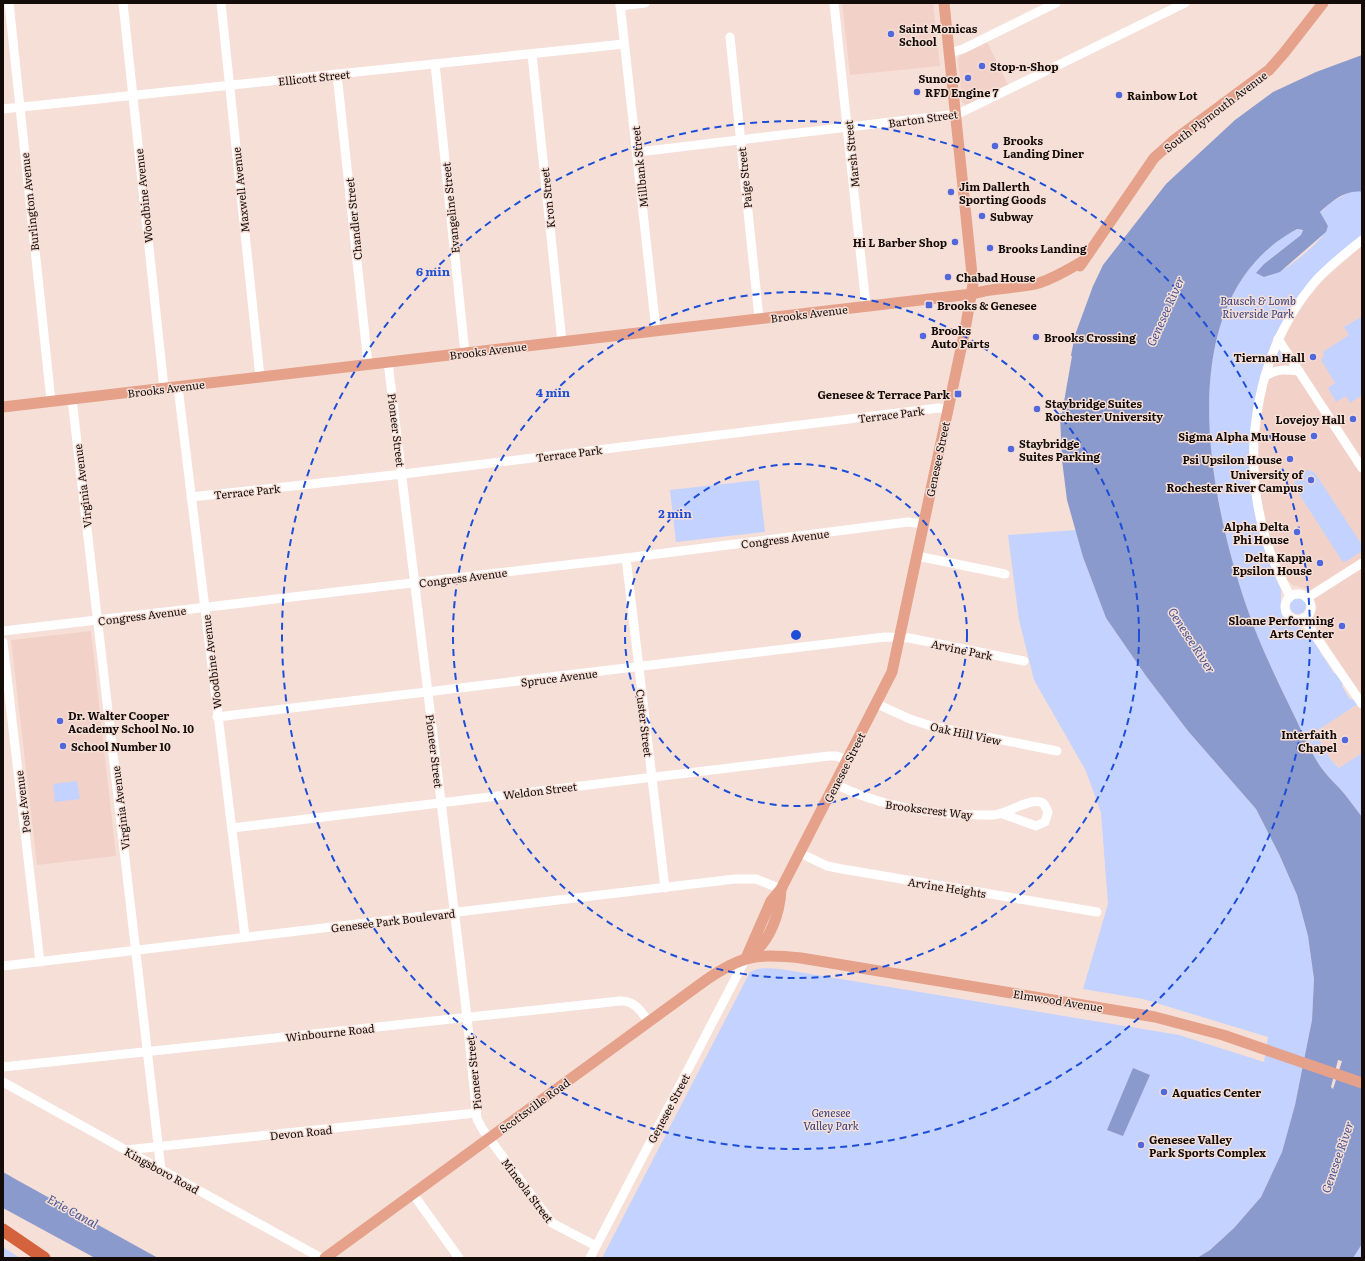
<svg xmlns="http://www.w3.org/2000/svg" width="1365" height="1261" font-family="Literata,serif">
	<rect width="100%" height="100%" fill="#f6dfd7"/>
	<!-- built -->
	<g fill="#f2d2c8">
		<polygon points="842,3 933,3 940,66 850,75"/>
		<polygon points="987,42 1008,85 966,105 962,102 958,59 961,54"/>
		<polygon points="1362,246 1362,696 1317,628 1314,618 1317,607 1306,589 1293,585 1288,581 1279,564 1268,532 1260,494 1258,445 1265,391 1277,352 1300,308 1324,279"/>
		<polygon points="91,631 116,856 37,865 11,640"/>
		<polygon points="1362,702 1362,753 1340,768 1331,760 1315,731"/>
	</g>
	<!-- green -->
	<g fill="#c4d2ff">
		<path d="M1353 190 1362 192V235L1313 278 1299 295 1273 339 1259 383 1250 439 1271 566 1281 590V612L1292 623 1309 633 1321 649 1320 652 1334 673 1338 674 1343 682 1342 686 1350 699 1355 700 1358 704 1315 732 1331 760 1339 768 1362 753V817C1355 808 1349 799 1342 791 1335 783 1326 775 1320 766 1309 749 1301 729 1292 711 1275 676 1258 641 1246 605 1208 493 1169 298 1297 229L1303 231 1301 235 1264 264V277C1269 275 1276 274 1281 271 1294 263 1324 240 1328 226L1320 213 1330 203Z"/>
		<polygon points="1361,317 1362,395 1350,403 1346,396 1336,402 1328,388 1335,383 1321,360 1324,356 1323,352 1349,335 1344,327"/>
		<polygon points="1280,351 1282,352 1289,363 1274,363 1278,352"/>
		<polygon points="1308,470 1315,473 1362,545 1362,551 1345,562 1342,561 1294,486 1295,476 1301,471"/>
		<polygon points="759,480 765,532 676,542 670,490"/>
		<path d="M1076 530 1083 557 1106 618 1146 676 1188 731 1256 809 1279 854 1297 895 1308 936 1314 979 1312 1020 1295 1105 1282 1152 1261 1197 1234 1228 1210 1250 1197 1258H602L750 972C759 967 770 968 780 969L1179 1035 1264 1062 1268 1037 1143 999 1083 989 1108 904 1101 813 1086 771 1034 680 1019 620 1008 535Z"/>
		<circle cx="1298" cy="606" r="8"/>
		<polygon points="77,781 80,799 55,802 53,784"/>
		<polygon points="1362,1244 1362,1258 1353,1258"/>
		<polygon points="3,1247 20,1258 3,1258"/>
	</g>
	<!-- water -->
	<g fill="#8b9acc" fill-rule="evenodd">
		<path d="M1362 55V192C1346 189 1331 202 1320 212L1328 226 1326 232 1280 272 1264 277 1256 273 1264 264 1301 235 1303 230 1297 229C1169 298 1208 493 1246 605 1258 641 1275 676 1292 711 1301 729 1309 749 1320 766 1326 775 1335 783 1342 791 1349 799 1355 808 1362 817V1244L1353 1258H1197L1210 1250 1234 1228 1261 1197 1282 1152 1295 1105 1312 1020 1314 979 1308 936 1297 895 1279 854 1256 809 1188 731 1146 676 1106 618 1083 557 1067 500 1062 460 1060 415 1062 401 1075 335 1093 286 1103 265 1166 184 1235 120 1273 92 1316 72ZM1338 1060 1342 1061 1333 1089 1331 1087Z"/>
		<polygon points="1133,1068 1150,1075 1123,1136 1107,1130"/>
		<polygon points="3,1172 17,1180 158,1258 95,1258 3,1208"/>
	</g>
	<!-- pier -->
	<polygon fill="#f6dfd7" points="1068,355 1072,356 1062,413 1059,413 1060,400"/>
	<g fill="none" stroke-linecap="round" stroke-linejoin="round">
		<!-- minor -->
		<g stroke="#fff" stroke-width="9">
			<polyline points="9,3 51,401"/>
			<polyline points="123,3 164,388"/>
			<polyline points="221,3 260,377"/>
			<polyline points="620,3 656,330"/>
			<polyline points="834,3 866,306"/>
			<polyline points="620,6 645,3"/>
			<polyline points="730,37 759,318"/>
			<polyline points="949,53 963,49 1056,3"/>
			<polyline points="532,54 562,342"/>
			<polyline points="435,64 465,353"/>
			<polyline points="337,74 368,364"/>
			<polyline points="3,109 624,44"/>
			<polyline points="638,152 958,114 1185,3"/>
			<polyline points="1278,339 1362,468"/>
			<polyline points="388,362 467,1017 477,1119 483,1130 552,1223 596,1246"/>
			<path d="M1265 376C1277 369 1285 369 1299 371"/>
			<polyline points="178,387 245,937"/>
			<polyline points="72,399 161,1170"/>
			<polyline points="191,497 403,474 938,408 947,409"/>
			<polyline points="917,556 1005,574"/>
			<polyline points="626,558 665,888"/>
			<circle cx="1298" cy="607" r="13"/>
			<path d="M1290 596C1279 575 1269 553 1263 529 1241 446 1258 352 1312 285 1326 268 1345 254 1362 240"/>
			<polyline points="1307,598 1362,563"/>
			<polyline points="1303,618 1362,704"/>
			<polyline points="3,631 626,558 908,522 924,524"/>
			<polyline points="3,642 40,962"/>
			<polyline points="877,704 910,719 931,726 1057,751"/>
			<polyline points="217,717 885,637 909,638 1024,661"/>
			<path d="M835 784C883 808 939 816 993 815 1009 814 1032 795 1044 804L1048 812 1045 822 1036 826 1003 814"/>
			<polyline points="232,828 829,756 836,756 848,760"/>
			<polyline points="800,853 827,866 842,869 1097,912"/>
			<polyline points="3,966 735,879 756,879 781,889"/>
			<path d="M3 1067 620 1001C634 1000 641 1011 648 1021"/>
			<polyline points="3,1082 321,1258"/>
			<polyline points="126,1150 476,1113"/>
			<polyline points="413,1194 459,1258"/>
			<polyline points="590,1258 746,958"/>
		</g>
		<!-- major -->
		<g stroke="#e5a18a" stroke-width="11">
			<polyline points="1080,266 1154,158 1173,141 1269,70 1284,53 1323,3"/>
			<path d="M3 407 972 294C994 287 1017 289 1039 283 1055 278 1069 269 1083 261"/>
			<path d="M749 956C770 943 780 913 781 889"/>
			<polyline points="746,958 771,901 781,889 892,672 965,330 973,284 944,3"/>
			<path d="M325 1258 706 980C742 955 758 953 801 958L1155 1017 1223 1035 1362 1083"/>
		</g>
		<!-- highway -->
		<polyline stroke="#d4623c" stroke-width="13" points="3,1230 44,1258"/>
	</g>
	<!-- distance rings -->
	<g fill="none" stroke="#1d4ed8" stroke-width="2" stroke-dasharray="7 5">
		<circle cx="796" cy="635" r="171"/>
		<circle cx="796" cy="635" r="343"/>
		<circle cx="796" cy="635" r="514"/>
	</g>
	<!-- markers -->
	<g fill="#5167dc" stroke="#f6dfd7" stroke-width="1.5">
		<circle cx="891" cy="34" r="4"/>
		<circle cx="982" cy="66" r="4"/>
		<circle cx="968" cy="78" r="4"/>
		<circle cx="917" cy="92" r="4"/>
		<circle cx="1119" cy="95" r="4"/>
		<circle cx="995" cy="146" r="4"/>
		<circle cx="951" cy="192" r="4"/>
		<circle cx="982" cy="216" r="4"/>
		<circle cx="955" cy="242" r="4"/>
		<circle cx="990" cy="248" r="4"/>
		<circle cx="948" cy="277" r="4"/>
		<rect x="925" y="301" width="8" height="8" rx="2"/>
		<circle cx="923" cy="336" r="4"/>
		<circle cx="1036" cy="337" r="4"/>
		<circle cx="1313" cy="357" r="4"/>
		<rect x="954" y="390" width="8" height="8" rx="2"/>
		<circle cx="1037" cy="409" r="4"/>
		<circle cx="1353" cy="419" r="4"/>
		<circle cx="1314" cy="436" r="4"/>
		<circle cx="1011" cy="449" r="4"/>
		<circle cx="1290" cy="459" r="4"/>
		<circle cx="1311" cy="480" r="4"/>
		<circle cx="1297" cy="532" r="4"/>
		<circle cx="1320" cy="563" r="4"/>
		<circle cx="1342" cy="626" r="4"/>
		<circle cx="60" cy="721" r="4"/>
		<circle cx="1345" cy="740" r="4"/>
		<circle cx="63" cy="746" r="4"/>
		<circle cx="1164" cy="1092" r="4"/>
		<circle cx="1141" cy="1145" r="4"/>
	</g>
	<g text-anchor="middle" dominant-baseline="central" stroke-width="3" stroke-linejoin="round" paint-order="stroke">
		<!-- poi labels -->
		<g font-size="11" font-weight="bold" fill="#130c09" stroke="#f6dfd7" text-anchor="start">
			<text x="899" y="28">Saint Monicas<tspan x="899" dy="13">School</tspan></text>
			<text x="990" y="66">Stop-n-Shop</text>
			<text x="960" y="78" text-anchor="end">Sunoco</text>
			<text x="925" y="92">RFD Engine 7</text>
			<text x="1127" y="95">Rainbow Lot</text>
			<text x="1003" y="140">Brooks<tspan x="1003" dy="13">Landing Diner</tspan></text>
			<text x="959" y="186">Jim Dallerth<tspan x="959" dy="13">Sporting Goods</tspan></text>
			<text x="990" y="216">Subway</text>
			<text x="947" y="242" text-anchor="end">Hi L Barber Shop</text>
			<text x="998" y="248">Brooks Landing</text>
			<text x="956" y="277">Chabad House</text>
			<text x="937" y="305">Brooks &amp; Genesee</text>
			<text x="931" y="330">Brooks<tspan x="931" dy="13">Auto Parts</tspan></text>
			<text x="1044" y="337">Brooks Crossing</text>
			<text x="1305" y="357" text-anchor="end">Tiernan Hall</text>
			<text x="950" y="394" text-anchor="end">Genesee &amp; Terrace Park</text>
			<text x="1045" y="403">Staybridge Suites<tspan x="1045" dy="13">Rochester University</tspan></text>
			<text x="1345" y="419" text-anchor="end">Lovejoy Hall</text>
			<text x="1306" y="436" text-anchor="end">Sigma Alpha Mu House</text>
			<text x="1019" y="443">Staybridge<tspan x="1019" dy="13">Suites Parking</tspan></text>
			<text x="1282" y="459" text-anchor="end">Psi Upsilon House</text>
			<text x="1303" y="474" text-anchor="end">University of<tspan x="1303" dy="13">Rochester River Campus</tspan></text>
			<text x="1289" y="526" text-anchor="end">Alpha Delta<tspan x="1289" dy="13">Phi House</tspan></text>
			<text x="1312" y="557" text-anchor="end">Delta Kappa<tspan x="1312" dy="13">Epsilon House</tspan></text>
			<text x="1334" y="620" text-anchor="end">Sloane Performing<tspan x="1334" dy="13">Arts Center</tspan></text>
			<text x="68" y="715">Dr. Walter Cooper<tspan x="68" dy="13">Academy School No. 10</tspan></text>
			<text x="1337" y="734" text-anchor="end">Interfaith<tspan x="1337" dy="13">Chapel</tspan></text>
			<text x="71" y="746">School Number 10</text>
			<text x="1172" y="1092">Aquatics Center</text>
			<text x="1149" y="1139">Genesee Valley<tspan x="1149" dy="13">Park Sports Complex</tspan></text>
		</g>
		<!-- street labels -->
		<g font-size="11" fill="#130c09" stroke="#f6dfd7">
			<text transform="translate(314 77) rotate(-6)">Ellicott Street</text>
			<text transform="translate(1215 111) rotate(-37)">South Plymouth Avenue</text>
			<text transform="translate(923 118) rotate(-8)">Barton Street</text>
			<text transform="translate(851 154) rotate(-96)">Marsh Street</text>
			<text transform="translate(639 167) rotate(-96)">Millbank Street</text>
			<text transform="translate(744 178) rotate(-96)">Paige Street</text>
			<text transform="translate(240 190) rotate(-96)">Maxwell Avenue</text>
			<text transform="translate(143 196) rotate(-96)">Woodbine Avenue</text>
			<text transform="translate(547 198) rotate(-96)">Kron Street</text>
			<text transform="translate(29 202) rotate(-96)">Burlington Avenue</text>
			<text transform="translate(450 208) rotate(-96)">Evangeline Street</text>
			<text transform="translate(353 219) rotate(-96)">Chandler Street</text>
			<text transform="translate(809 313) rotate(-7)">Brooks Avenue</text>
			<text transform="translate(488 350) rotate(-7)">Brooks Avenue</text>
			<text transform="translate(166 388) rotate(-7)">Brooks Avenue</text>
			<text transform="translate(891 414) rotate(-7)">Terrace Park</text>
			<text transform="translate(397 430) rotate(83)">Pioneer Street</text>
			<text transform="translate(569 453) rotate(-7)">Terrace Park</text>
			<text transform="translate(937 459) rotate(-78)">Genesee Street</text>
			<text transform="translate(82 486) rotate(-97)">Virginia Avenue</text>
			<text transform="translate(247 491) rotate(-6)">Terrace Park</text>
			<text transform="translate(785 538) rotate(-7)">Congress Avenue</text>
			<text transform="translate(463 577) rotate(-7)">Congress Avenue</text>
			<text transform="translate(142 615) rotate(-7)">Congress Avenue</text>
			<text transform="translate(962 649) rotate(12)">Arvine Park</text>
			<text transform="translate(211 662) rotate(-97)">Woodbine Avenue</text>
			<text transform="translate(559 677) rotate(-7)">Spruce Avenue</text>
			<text transform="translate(645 723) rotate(83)">Custer Street</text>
			<text transform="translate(966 733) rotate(12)">Oak Hill View</text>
			<text transform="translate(435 751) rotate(83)">Pioneer Street</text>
			<text transform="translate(844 767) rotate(-63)">Genesee Street</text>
			<text transform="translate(540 790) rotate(-7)">Weldon Street</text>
			<text transform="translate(22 802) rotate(-97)">Post Avenue</text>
			<text transform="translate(120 808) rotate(-97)">Virginia Avenue</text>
			<text transform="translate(929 809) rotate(7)">Brookscrest Way</text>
			<text transform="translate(947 887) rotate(9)">Arvine Heights</text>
			<text transform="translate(393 920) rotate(-7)">Genesee Park Boulevard</text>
			<text transform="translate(1058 1000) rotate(9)">Elmwood Avenue</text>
			<text transform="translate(330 1032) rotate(-6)">Winbourne Road</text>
			<text transform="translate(473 1073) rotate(-96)">Pioneer Street</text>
			<text transform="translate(534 1105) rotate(-36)">Scottsville Road</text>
			<text transform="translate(668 1108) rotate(-62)">Genesee Street</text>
			<text transform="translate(301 1132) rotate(-6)">Devon Road</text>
			<text transform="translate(162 1170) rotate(29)">Kingsboro Road</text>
			<text transform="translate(528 1190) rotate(53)">Mineola Street</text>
		</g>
		<!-- park labels -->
		<g font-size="11" font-style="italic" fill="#33417e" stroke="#f6dfd7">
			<text x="1258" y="300">Bausch &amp; Lomb<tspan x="1258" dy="13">Riverside Park</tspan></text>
			<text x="831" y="1112">Genesee<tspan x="831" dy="13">Valley Park</tspan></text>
		</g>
		<!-- water labels -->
		<g font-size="12" font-style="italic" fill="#425291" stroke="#f6dfd7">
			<text transform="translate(1165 311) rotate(-66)">Genesee River</text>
			<text transform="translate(1192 640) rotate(57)">Genesee River</text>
			<text transform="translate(1337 1157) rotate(-71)">Genesee River</text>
			<text transform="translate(73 1211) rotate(29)">Erie Canal</text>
		</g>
	</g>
	<circle cx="796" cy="635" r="6" fill="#1d4ed8" stroke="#f6dfd7" stroke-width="2"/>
	<g font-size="12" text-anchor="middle" font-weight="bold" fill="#1d4ed8" stroke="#f6dfd7" stroke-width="3" stroke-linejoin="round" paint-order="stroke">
		<text x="433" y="276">6 min</text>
		<text x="553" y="397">4 min</text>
		<text x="675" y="518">2 min</text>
	</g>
	<!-- border -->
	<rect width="1365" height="1261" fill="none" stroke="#130c09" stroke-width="8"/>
</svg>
